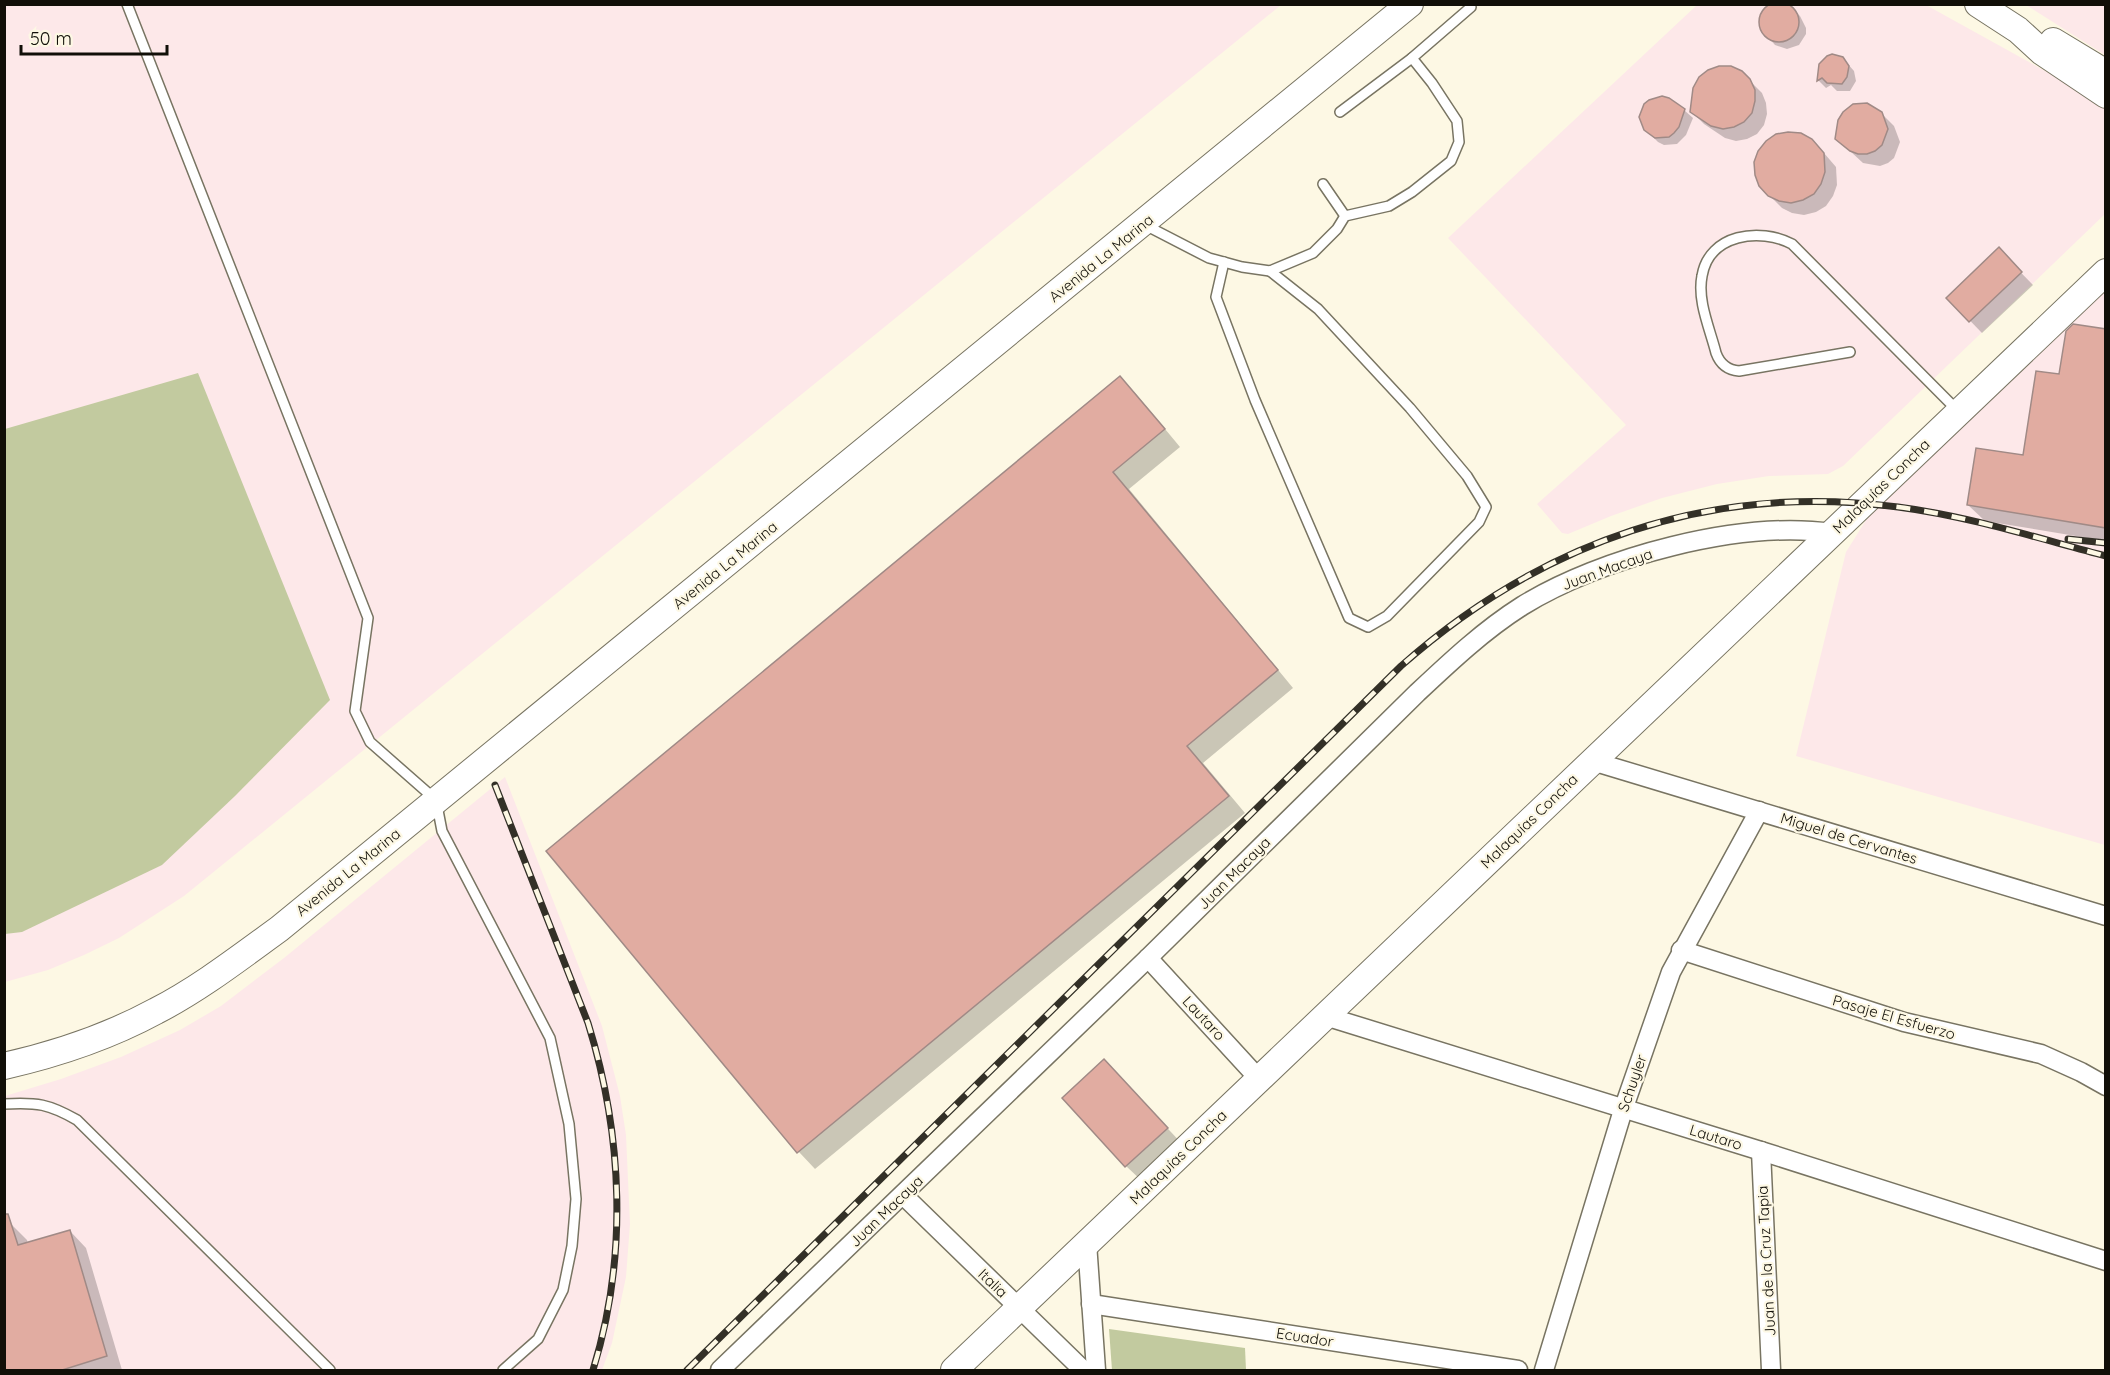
<svg xmlns="http://www.w3.org/2000/svg" width="2110" height="1375" font-family="Quicksand,sans-serif">
	<rect width="100%" height="100%" fill="#fdf8e4"/>
	<!-- industrial -->
	<g fill="#fde8e9">
		<polygon points="4,5 1281,5 184,896 119,938 84,955 48,970 5,982"/>
		<polygon points="1697,5 1926,5 2105,104 2105,214 1843,466 1828,474 1769,476 1717,484 1662,498 1611,516 1568,534 1562,533 1537,504 1626,425 1448,238"/>
		<polygon points="2026,5 2105,5 2105,55"/>
		<polygon points="2105,280 2105,845 1796,756 1846,552 1885,490"/>
		<polygon points="505,777 602,1026 620,1096 626,1135 630,1224 626,1277 612,1343 602,1370 5,1370 5,1096 61,1079 121,1057 180,1030 221,1006 284,958"/>
	</g>
	<!-- green -->
	<g fill="#c2ca9f">
		<polygon points="198,373 330,700 235,796 162,865 22,932 5,934 5,429"/>
		<polygon points="1109,1329 1245,1348 1246,1370 1112,1370"/>
	</g>
	<!-- shadow -->
	<g fill="#0003">
		<polygon points="1772,4 1783,4 1791,8 1800,16 1806,28 1806,34 1799,45 1787,49 1775,45 1767,36 1760,25 1763,12"/>
		<polygon points="1846,62 1854,71 1856,81 1850,91 1837,91 1831,85 1826,88 1818,80 1821,65"/>
		<polygon points="1741,72 1762,93 1766,103 1767,114 1764,125 1757,134 1747,139 1736,141 1725,138 1704,124 1692,112"/>
		<polygon points="1684,110 1693,118 1686,135 1677,144 1664,145 1658,142 1650,134"/>
		<polygon points="1881,113 1894,126 1900,142 1894,158 1888,163 1880,166 1863,163 1836,138"/>
		<polygon points="1824,153 1836,167 1837,185 1833,196 1826,206 1816,212 1804,215 1792,213 1782,208 1769,195"/>
		<polygon points="1999,250 2033,285 1982,333 1948,298"/>
		<polygon points="2106,331 2106,541 1985,521 1968,505 2024,457 2060,376"/>
		<polygon points="1120,378 1136,394 1180,447 1129,489 1293,688 1203,763 1245,813 815,1169 799,1152 548,851"/>
		<polygon points="1120,1077 1183,1145 1143,1182 1126,1166"/>
		<polygon points="10,1223 27,1240 28,1244 70,1231 86,1248 122,1370 4,1370"/>
	</g>
	<!-- building -->
	<g fill="#e1aca1" stroke="#a08a86" stroke-width="1.5">
		<circle cx="1779" cy="22" r="20"/>
		<polygon points="1832,54 1843,57 1849,66 1847,77 1842,84 1827,83 1822,78 1817,81 1819,64 1827,56"/>
		<polygon points="1719,66 1731,66 1742,71 1750,79 1755,90 1755,101 1752,113 1744,122 1734,127 1723,129 1711,126 1690,112 1693,88 1699,77 1708,70"/>
		<polygon points="1662,96 1669,98 1685,109 1679,127 1674,133 1669,137 1655,138 1644,130 1639,117 1644,104 1649,100"/>
		<polygon points="1867,103 1882,112 1888,129 1882,145 1875,151 1867,154 1858,154 1850,151 1835,139 1838,120 1843,112 1853,104"/>
		<polygon points="1788,132 1801,133 1812,139 1824,153 1825,172 1821,184 1814,194 1803,200 1791,203 1779,201 1768,196 1759,186 1755,175 1754,162 1758,151 1766,141 1776,134"/>
		<polygon points="1999,247 2022,272 1969,322 1946,298"/>
		<polygon points="2073,324 2106,329 2106,528 1967,505 1976,448 2023,455 2036,371 2059,374 2066,331"/>
		<polygon points="1120,376 1165,429 1113,472 1278,670 1187,746 1229,796 797,1153 546,851"/>
		<polygon points="1104,1059 1168,1128 1125,1167 1062,1098"/>
		<polygon points="4,1214 8,1214 18,1245 70,1230 107,1356 59,1371 4,1371"/>
	</g>
	<g fill="none" stroke-linecap="round" stroke-linejoin="round">
		<defs>
			<g id="lane">
				<polyline points="127,4 368,618 355,711 370,742 436,800 442,831 550,1038 569,1124 576,1199 572,1246 563,1290 538,1339 503,1370"/>
				<polyline points="1340,112 1412,58 1471,7"/>
				<polyline points="1323,184 1345,216"/>
				<polyline points="1145,225 1209,258 1242,267 1270,271 1313,253 1337,229 1345,216 1389,206 1412,192 1451,161 1459,142 1457,121 1432,83 1412,58"/>
				<polyline points="1224,262 1216,297 1255,400 1349,618 1368,627 1387,616 1479,522 1486,507 1467,476 1410,408 1318,309 1270,271"/>
				<path d="M1850 352 1739 371C1727 370 1720 364 1716 353 1710 329 1697 301 1702 276 1709 234 1760 227 1792 244L1957 410"/>
				<path d="M4 1104C37 1102 49 1104 77 1120L330 1370"/>
			</g>
			<g id="street">
				<polyline points="1592,761 2106,916"/>
				<polyline points="1681,950 1904,1022 2041,1054 2081,1072 2106,1086"/>
				<polyline points="1148,958 1259,1079"/>
				<polyline points="1325,1016 1761,1151 2106,1261"/>
				<polyline points="1761,1151 1771,1370"/>
				<polyline points="903,1195 1083,1370"/>
				<polyline points="1087,1243 1096,1370"/>
				<polyline points="1091,1304 1518,1370"/>
				<path d="M720 1370 1148 958 1417 693C1450 662 1484 630 1522 606 1601 557 1740 520 1832 533"/>
				<polyline points="1544,1370 1623,1110 1671,972 1759,811"/>
			</g>
			<g id="secondary">
				<polyline points="1978,4 2018,30 2042,52 2106,95"/>
				<polyline points="2053,41 2106,73"/>
				<path d="M4 1066C57 1054 108 1037 156 1011 199 989 239 958 279 929L1410 4"/>
				<polyline points="954,1370 2106,272"/>
			</g>
		</defs>
		<!-- lane casing -->
		<use href="#lane" stroke="#787462" stroke-width="12"/>
		<!-- street casing -->
		<use href="#street" stroke="#787462" stroke-width="21"/>
		<!-- secondary casing -->
		<use href="#secondary" stroke="#787462" stroke-width="28"/>
		<!-- lane -->
		<use href="#lane" stroke="#fff" stroke-width="9"/>
		<!-- street -->
		<use href="#street" stroke="#fff" stroke-width="18"/>
		<!-- secondary -->
		<use href="#secondary" stroke="#fff" stroke-width="26"/>
		<defs>
			<g id="rail">
				<polyline points="2068,539 2106,543"/>
				<path d="M495 785 588 1023C623 1136 628 1257 593 1370"/>
				<path d="M687 1370 1401 666C1541 542 1711 482 1898 507 1968 516 2037 538 2106 556"/>
			</g>
		</defs>
		<!-- rail casing -->
		<use href="#rail" stroke="#333027" stroke-width="7"/>
		<!-- rail -->
		<use href="#rail" stroke="#fdf8e4" stroke-width="4.5" stroke-dasharray="14" stroke-linecap="butt"/>
	</g>
	<g text-anchor="middle" dominant-baseline="central" stroke-width="4.5" stroke-linejoin="round" paint-order="stroke">
		<!-- street labels -->
		<g font-size="15" fill="#110f08" stroke="#fdf8e4">
			<text transform="translate(1101 258) rotate(-39)">Avenida La Marina</text>
			<text transform="translate(1881 486) rotate(-44)">Malaquías Concha</text>
			<text transform="translate(725 565) rotate(-39)">Avenida La Marina</text>
			<text transform="translate(1607 569) rotate(-20)">Juan Macaya</text>
			<text transform="translate(1529 821) rotate(-44)">Malaquías Concha</text>
			<text transform="translate(1849 838) rotate(17)">Miguel de Cervantes</text>
			<text transform="translate(348 872) rotate(-39)">Avenida La Marina</text>
			<text transform="translate(1234 873) rotate(-45)">Juan Macaya</text>
			<text transform="translate(1894 1017) rotate(16)">Pasaje El Esfuerzo</text>
			<text transform="translate(1204 1018) rotate(47)">Lautaro</text>
			<text transform="translate(1632 1083) rotate(-71)">Schuyler</text>
			<text transform="translate(1716 1137) rotate(17)">Lautaro</text>
			<text transform="translate(1178 1157) rotate(-44)">Malaquías Concha</text>
			<text transform="translate(886 1211) rotate(-44)">Juan Macaya</text>
			<text transform="translate(1766 1261) rotate(-93)">Juan de la Cruz Tapia</text>
			<text transform="translate(993 1283) rotate(44)">Italia</text>
			<text transform="translate(1305 1337) rotate(9)">Ecuador</text>
		</g>
	</g>
	<!-- border -->
	<rect width="2110" height="1375" fill="none" stroke="#110f08" stroke-width="12"/>
	<!-- scale -->
	<path d="M21 45v9h146v-9" fill="none" stroke="#110f08" stroke-width="3"/>
	<text x="30" y="45" font-size="18" fill="#110f08" stroke="#fdf8e4" stroke-width="4.5" paint-order="stroke">50 m</text>
</svg>
